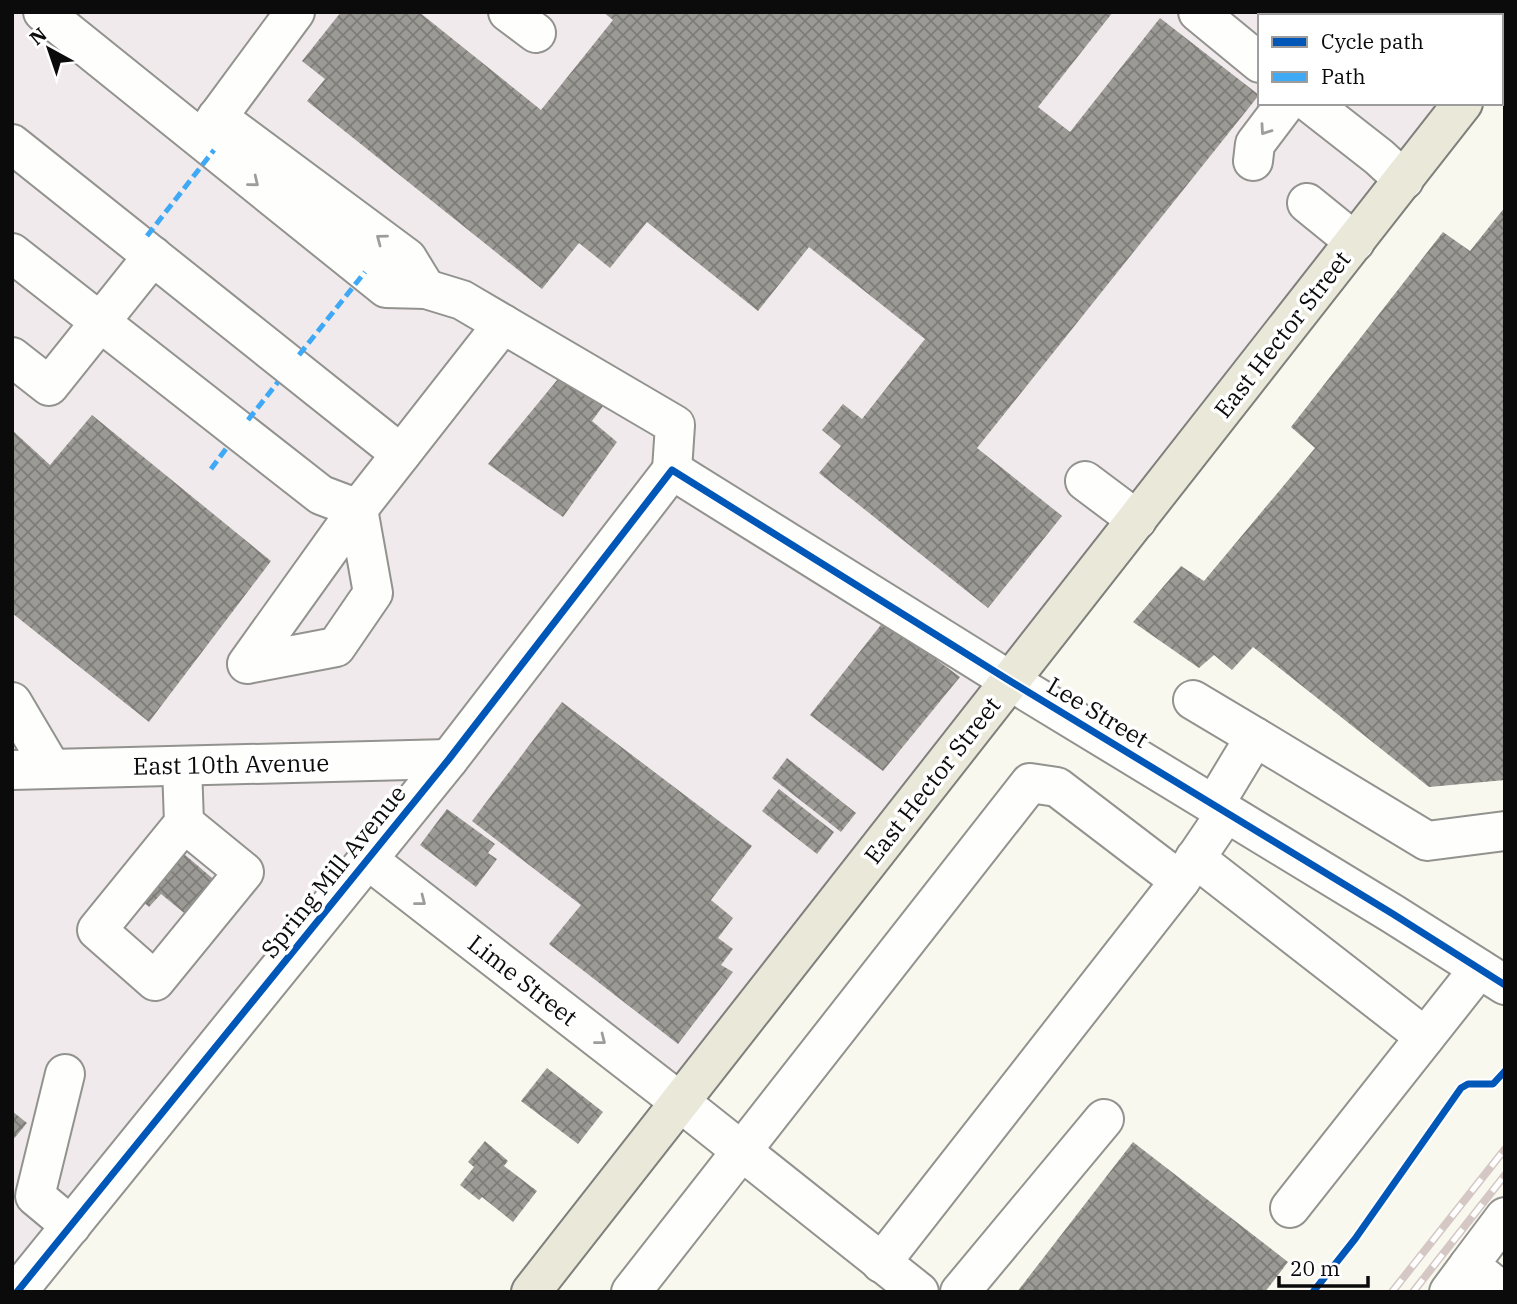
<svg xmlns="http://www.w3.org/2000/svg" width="1517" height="1304" font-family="'IBM Plex Serif',serif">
	<defs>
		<pattern id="building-cross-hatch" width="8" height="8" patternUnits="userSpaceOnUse" patternTransform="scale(1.75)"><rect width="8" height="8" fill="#9c9a95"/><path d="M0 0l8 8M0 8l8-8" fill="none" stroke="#7d7c78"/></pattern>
	</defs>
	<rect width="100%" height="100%" fill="#f9f8ef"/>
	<!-- industrial -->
	<polygon fill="#f0eaec" points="12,12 1505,12 1505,51 1501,55 1501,16 1260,16 1260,103 1463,103 680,1102 367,859 12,1292"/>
	<!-- building -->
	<g fill="url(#building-cross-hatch)">
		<polygon points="341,12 419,12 541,110 613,20 603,12 1113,12 1038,107 1070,132 1160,18 1259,95 977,448 1062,516 988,608 819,473 841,446 822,430 843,404 862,419 925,339 809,247 758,311 647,222 610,268 579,243 542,289 307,101 325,79 302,61"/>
		<polygon points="1505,207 1505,780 1429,787 1253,647 1232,670 1214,655 1199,668 1133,622 1181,566 1204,581 1315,448 1291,427 1443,232 1470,251"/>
		<polygon points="567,368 612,394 592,421 617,442 563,517 488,464"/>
		<polygon points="92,415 271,561 149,722 12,613 12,430 50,465"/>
		<polygon points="884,621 960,677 883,771 810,715"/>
		<polygon points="562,702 752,846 711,900 733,918 718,938 733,949 721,965 733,972 678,1044 549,944 581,905 472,821"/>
		<polygon points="787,758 856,813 841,832 772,778"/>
		<polygon points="779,789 834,832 817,854 762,811"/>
		<polygon points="447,809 495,844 488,853 497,859 476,887 420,845"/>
		<polygon points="177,848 218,883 189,917 161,894 149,907 141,900"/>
		<polygon points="547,1068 603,1112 578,1144 521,1101"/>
		<polygon points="12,1111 27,1123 12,1141"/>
		<polygon points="485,1141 508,1161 504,1166 537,1191 513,1222 482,1197 479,1200 460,1185 474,1167 468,1162"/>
		<polygon points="1133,1142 1288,1262 1265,1292 1017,1292"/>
	</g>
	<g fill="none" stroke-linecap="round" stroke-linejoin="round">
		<defs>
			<g id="minor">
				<polyline points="43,12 386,288 426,289 462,300 675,425 672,470"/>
				<polyline points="508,12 536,33"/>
				<polyline points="1198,12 1260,63"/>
				<polyline points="1310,103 1379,157 1404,180"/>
				<polyline points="217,117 407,258 426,289"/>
				<polyline points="202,138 295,12"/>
				<polyline points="12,144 401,454"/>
				<polyline points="1253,161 1255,144 1286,103"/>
				<polyline points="1307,203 1355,242"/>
				<polyline points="12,253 321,495 358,509 503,324"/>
				<polyline points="12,357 49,386 153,256"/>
				<polyline points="672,470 1010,681 1393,914 1505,985"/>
				<polyline points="1085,481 1137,520"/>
				<polygon points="358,509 373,593 336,647 247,664"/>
				<polyline points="1193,700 1255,737 1214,805"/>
				<polyline points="12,702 51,768"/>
				<polyline points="1255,737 1427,841 1505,831"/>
				<polyline points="182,766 184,823 244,872 155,981 97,930 184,823"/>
				<polyline points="12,770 449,759"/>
				<polyline points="1195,858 1425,1037"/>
				<polyline points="367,859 680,1102 919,1292"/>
				<polyline points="65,1074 35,1196 71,1226"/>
				<polyline points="1290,1208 1479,969"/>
				<polyline points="881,1263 1180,881"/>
				<polyline points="17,1292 449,759 672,470"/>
				<polyline points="631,1292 1030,783 1057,787 1180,881 1226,813"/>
				<polyline points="960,1292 1104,1119"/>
				<polyline points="1449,1292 1469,1265"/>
				<polyline points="1503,1292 1469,1265 1505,1217"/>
			</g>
			<g id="major">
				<polyline points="1501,55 1505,51"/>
				<polyline points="531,1292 1463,103"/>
			</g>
		</defs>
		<!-- minor casing -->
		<use href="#minor" stroke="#92928e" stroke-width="42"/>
		<!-- major casing -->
		<use href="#major" stroke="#7f7f7b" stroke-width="42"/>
		<!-- minor -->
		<use href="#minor" stroke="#fefefd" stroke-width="38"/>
		<!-- major -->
		<use href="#major" stroke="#e9e8d9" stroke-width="38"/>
		<defs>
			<g id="rail">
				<polyline points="1392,1292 1505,1149"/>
				<polyline points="1413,1292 1505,1175"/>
			</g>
		</defs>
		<!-- rail casing -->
		<use href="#rail" stroke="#d4c7c4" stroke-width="8"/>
		<!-- rail -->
		<use href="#rail" stroke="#fff" stroke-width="5" stroke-dasharray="16" stroke-linecap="butt"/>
		<!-- quiet -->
		<g stroke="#3fa9f5" stroke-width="5" stroke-dasharray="10 5" stroke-linecap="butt">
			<polyline points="147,236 214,150"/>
			<polyline points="299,355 365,272"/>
			<polyline points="248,420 278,382"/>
			<polyline points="211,469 228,446"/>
		</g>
		<defs>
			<g id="cycleway">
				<polyline points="17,1292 449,759 672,470 1010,681 1393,914 1505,985"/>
				<polyline points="1313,1292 1355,1239 1461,1088 1468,1084 1493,1084 1505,1071"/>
			</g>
		</defs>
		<!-- cycleway casing -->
		<use href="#cycleway" stroke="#fff" stroke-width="11"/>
		<!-- cycleway -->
		<use href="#cycleway" stroke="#0057b8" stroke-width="7"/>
	</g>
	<!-- one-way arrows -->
	<defs><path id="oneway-chevron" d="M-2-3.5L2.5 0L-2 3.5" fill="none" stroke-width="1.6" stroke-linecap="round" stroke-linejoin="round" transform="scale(1.75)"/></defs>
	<g stroke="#9d9d9c">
		<use href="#oneway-chevron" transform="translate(1265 130) rotate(125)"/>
		<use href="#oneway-chevron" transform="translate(254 182) rotate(39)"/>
		<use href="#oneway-chevron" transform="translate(381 239) rotate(-143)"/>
		<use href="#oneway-chevron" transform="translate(421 901) rotate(38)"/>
		<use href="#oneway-chevron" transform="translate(601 1040) rotate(38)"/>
	</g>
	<g text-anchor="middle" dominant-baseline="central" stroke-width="7" stroke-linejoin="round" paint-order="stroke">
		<!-- street labels -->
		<g font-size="24" fill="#0b0b0b" stroke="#fff">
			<text transform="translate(1282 334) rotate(-52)">East Hector Street</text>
			<text transform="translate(1098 712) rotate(31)">Lee Street</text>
			<text transform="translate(231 764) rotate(-1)">East 10th Avenue</text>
			<text transform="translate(932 780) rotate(-52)">East Hector Street</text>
			<text transform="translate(333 871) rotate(-51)">Spring Mill Avenue</text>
			<text transform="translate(523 980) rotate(38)">Lime Street</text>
		</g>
	</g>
	<!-- border -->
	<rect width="1517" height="1304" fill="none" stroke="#0b0b0b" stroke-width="28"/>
	<!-- legend -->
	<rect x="1258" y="14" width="245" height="91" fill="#ffffff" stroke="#9d9d9d" stroke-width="2"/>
	<rect x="1272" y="37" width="35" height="10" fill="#0057b8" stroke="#9d9d9d" stroke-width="2"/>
	<text x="1321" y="49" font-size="21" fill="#0b0b0b">Cycle path</text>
	<rect x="1272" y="72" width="35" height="10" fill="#3fa9f5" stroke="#9d9d9d" stroke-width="2"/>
	<text x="1321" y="84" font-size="21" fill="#0b0b0b">Path</text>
	<!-- north arrow -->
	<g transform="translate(49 49) rotate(320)" stroke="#ffffff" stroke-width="5" paint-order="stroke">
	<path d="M0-5L12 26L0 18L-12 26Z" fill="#0b0b0b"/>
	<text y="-10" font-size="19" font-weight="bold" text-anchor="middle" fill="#0b0b0b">N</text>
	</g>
	<!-- scale -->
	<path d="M1279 1276v10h89v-10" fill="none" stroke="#0b0b0b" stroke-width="3.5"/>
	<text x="1290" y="1276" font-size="21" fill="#0b0b0b" stroke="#ffffff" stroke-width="5" paint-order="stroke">20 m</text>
</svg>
